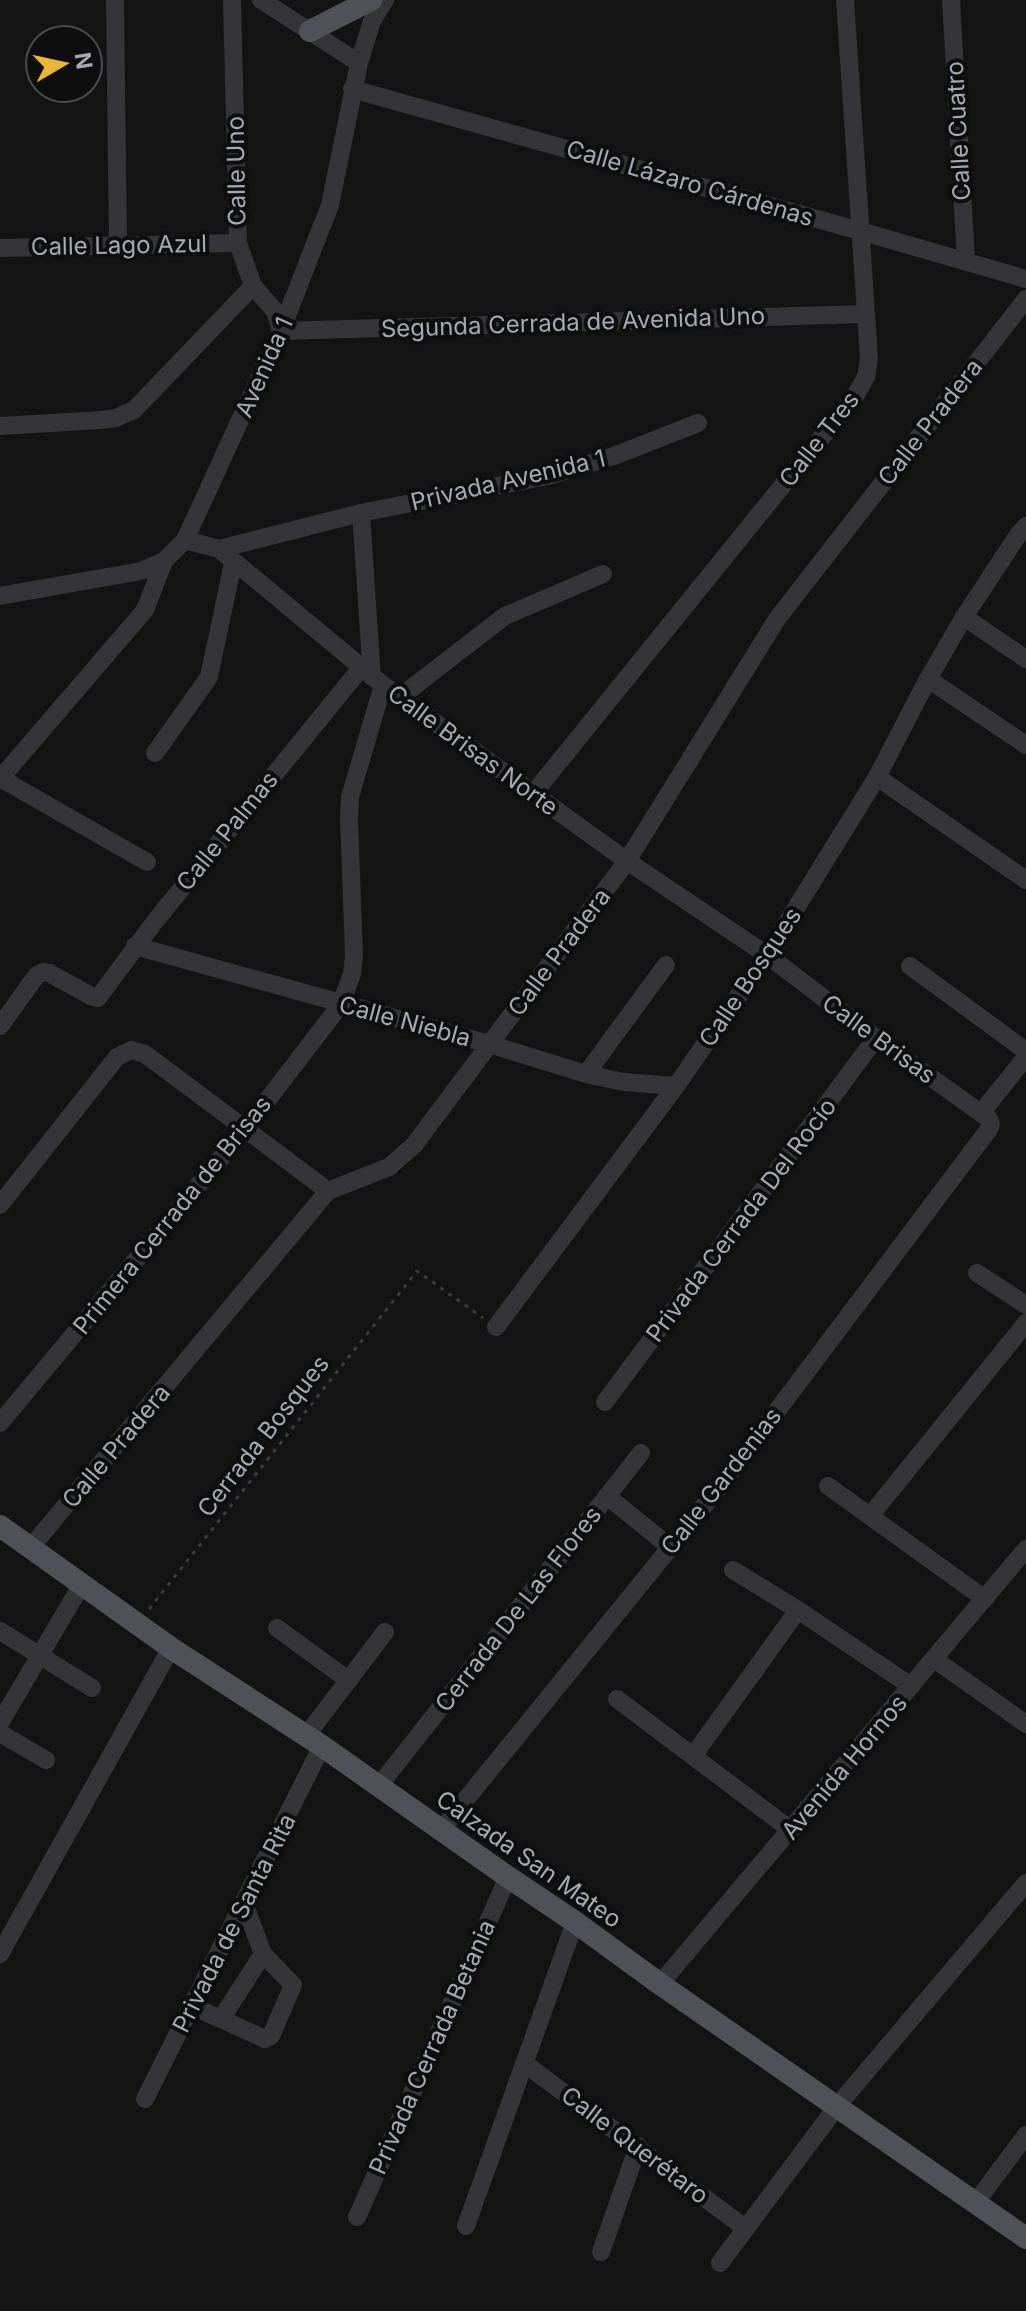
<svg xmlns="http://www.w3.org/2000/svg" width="1026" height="2311" font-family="Inter,sans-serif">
	<rect width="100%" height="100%" fill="#131314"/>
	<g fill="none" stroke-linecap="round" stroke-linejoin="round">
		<!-- path -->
		<polyline stroke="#3a3b40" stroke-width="3" stroke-dasharray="4 6" stroke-linecap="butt" points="149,1609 417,1271 483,1318"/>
		<!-- minor -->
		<g stroke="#343439" stroke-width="18">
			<polyline points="115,0 118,245"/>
			<polyline points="232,0 238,243 253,286 275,311 281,331 865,314"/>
			<polyline points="261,0 359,63"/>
			<polyline points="951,0 966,261"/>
			<polyline points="352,89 860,231 1026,279"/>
			<polyline points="0,248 238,243"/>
			<polyline points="0,426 101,420 116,418 134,410 253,286"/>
			<polyline points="361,513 372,677"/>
			<polyline points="185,540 219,549 383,685 627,861 767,955 876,1038 989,1119 991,1124 989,1129 725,1480 441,1830"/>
			<polyline points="219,549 361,513 552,475 614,456 698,423"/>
			<polyline points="0,596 141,571 164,561 185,540 281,331 330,205 359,63 372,21 385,0"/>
			<polyline points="964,617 1026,659"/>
			<polyline points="928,679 1026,745"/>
			<polyline points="400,697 505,616 603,574"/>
			<polyline points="155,753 209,677 233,563"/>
			<polyline points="877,777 1026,880"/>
			<polyline points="0,778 147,862"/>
			<polyline points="0,779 145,610 164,561"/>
			<polyline points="533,794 855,396 866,377 869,359 845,0"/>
			<polyline points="135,946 489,1044 586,1074 624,1082 676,1086"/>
			<polyline points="910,966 1026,1051"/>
			<polyline points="0,1026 37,975 43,972 49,973 91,996 98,998 156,920 361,668"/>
			<polyline points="586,1074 666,965"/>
			<polyline points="981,1113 1026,1057"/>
			<polyline points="0,1205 117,1057 131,1050 145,1054 328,1191"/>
			<polyline points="977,1273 1026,1305"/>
			<polyline points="496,1327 676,1086 767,955 877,777 928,679 964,617 1018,535 1026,526"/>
			<polyline points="605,1402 876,1038"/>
			<polyline points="0,1423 246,1128 341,1004 352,974 354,955 349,818 350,797 383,685"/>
			<polyline points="828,1486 985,1599"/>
			<polyline points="607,1496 670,1547"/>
			<polyline points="870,1516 1026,1323"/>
			<polyline points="31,1547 328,1191 389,1167 414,1145 627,861 777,619 1026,299"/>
			<polyline points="733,1570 798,1610 911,1686"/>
			<polyline points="277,1628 348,1680"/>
			<polyline points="0,1631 92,1688"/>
			<polyline points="934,1659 1026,1724"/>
			<polyline points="617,1699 791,1830"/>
			<polyline points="0,1723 82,1584"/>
			<polyline points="0,1733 46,1760"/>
			<polyline points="306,1736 385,1632"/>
			<polyline points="693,1756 798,1610"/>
			<polyline points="378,1787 641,1453"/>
			<polyline points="0,1954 171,1648"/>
			<polyline points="660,1984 1026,1549"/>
			<polyline points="192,2006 265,2039 271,2036 293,1985 263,1954 244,1903"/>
			<polyline points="221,2019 263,1954"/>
			<polyline points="524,2063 745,2228"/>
			<polyline points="145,2099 322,1746"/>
			<polyline points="976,2202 1026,2135"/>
			<polyline points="357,2217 508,1877"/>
			<polyline points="466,2226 575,1922"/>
			<polyline points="601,2252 638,2146"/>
			<polyline points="720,2263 838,2105 1026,1883"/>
		</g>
		<!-- major -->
		<g stroke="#505158" stroke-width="22">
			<polyline points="310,31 371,0"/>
			<polyline points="0,1526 171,1648 322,1746 508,1877 575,1922 660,1984 1026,2238"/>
		</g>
	</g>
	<g text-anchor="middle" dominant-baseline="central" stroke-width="8" stroke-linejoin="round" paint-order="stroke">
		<!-- street labels -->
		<g font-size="24" fill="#a5a9b4" stroke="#0e0e0f">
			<text transform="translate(958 131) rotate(-93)">Calle Cuatro</text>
			<text transform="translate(236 171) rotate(-91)">Calle Uno</text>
			<text transform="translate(690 183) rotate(16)">Calle Lázaro Cárdenas</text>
			<text transform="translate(119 245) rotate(-1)">Calle Lago Azul</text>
			<text transform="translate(573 322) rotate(-2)">Segunda Cerrada de Avenida Uno</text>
			<text transform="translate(264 367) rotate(-66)">Avenida 1</text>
			<text transform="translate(930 422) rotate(-52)">Calle Pradera</text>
			<text transform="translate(819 439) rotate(-52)">Calle Tres</text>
			<text transform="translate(508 480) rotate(-13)">Privada Avenida 1</text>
			<text transform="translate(473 750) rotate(36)">Calle Brisas Norte</text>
			<text transform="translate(227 831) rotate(-51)">Calle Palmas</text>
			<text transform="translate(559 952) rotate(-53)">Calle Pradera</text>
			<text transform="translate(750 977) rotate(-56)">Calle Bosques</text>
			<text transform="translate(405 1021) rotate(15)">Calle Niebla</text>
			<text transform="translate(879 1039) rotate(36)">Calle Brisas</text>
			<text transform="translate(172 1215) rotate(-51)">Primera Cerrada de Brisas</text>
			<text transform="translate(741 1220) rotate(-53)">Privada Cerrada Del Rocío</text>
			<text transform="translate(263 1436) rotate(-52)">Cerrada Bosques</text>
			<text transform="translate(116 1446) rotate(-50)">Calle Pradera</text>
			<text transform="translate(721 1481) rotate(-52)">Calle Gardenias</text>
			<text transform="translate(518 1609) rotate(-52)">Cerrada De Las Flores</text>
			<text transform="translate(844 1767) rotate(-50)">Avenida Hornos</text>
			<text transform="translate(529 1859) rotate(35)">Calzada San Mateo</text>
			<text transform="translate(234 1923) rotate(-63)">Privada de Santa Rita</text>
			<text transform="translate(432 2047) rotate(-66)">Privada Cerrada Betania</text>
			<text transform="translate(635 2145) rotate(37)">Calle Querétaro</text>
		</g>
	</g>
	<!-- north arrow -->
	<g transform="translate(64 64) rotate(81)"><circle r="38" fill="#0e0e0f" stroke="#4a4c51" stroke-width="2"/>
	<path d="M0-6L14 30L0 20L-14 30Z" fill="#ebb633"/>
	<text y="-12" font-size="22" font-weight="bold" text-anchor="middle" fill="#a5a9b4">N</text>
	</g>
</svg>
